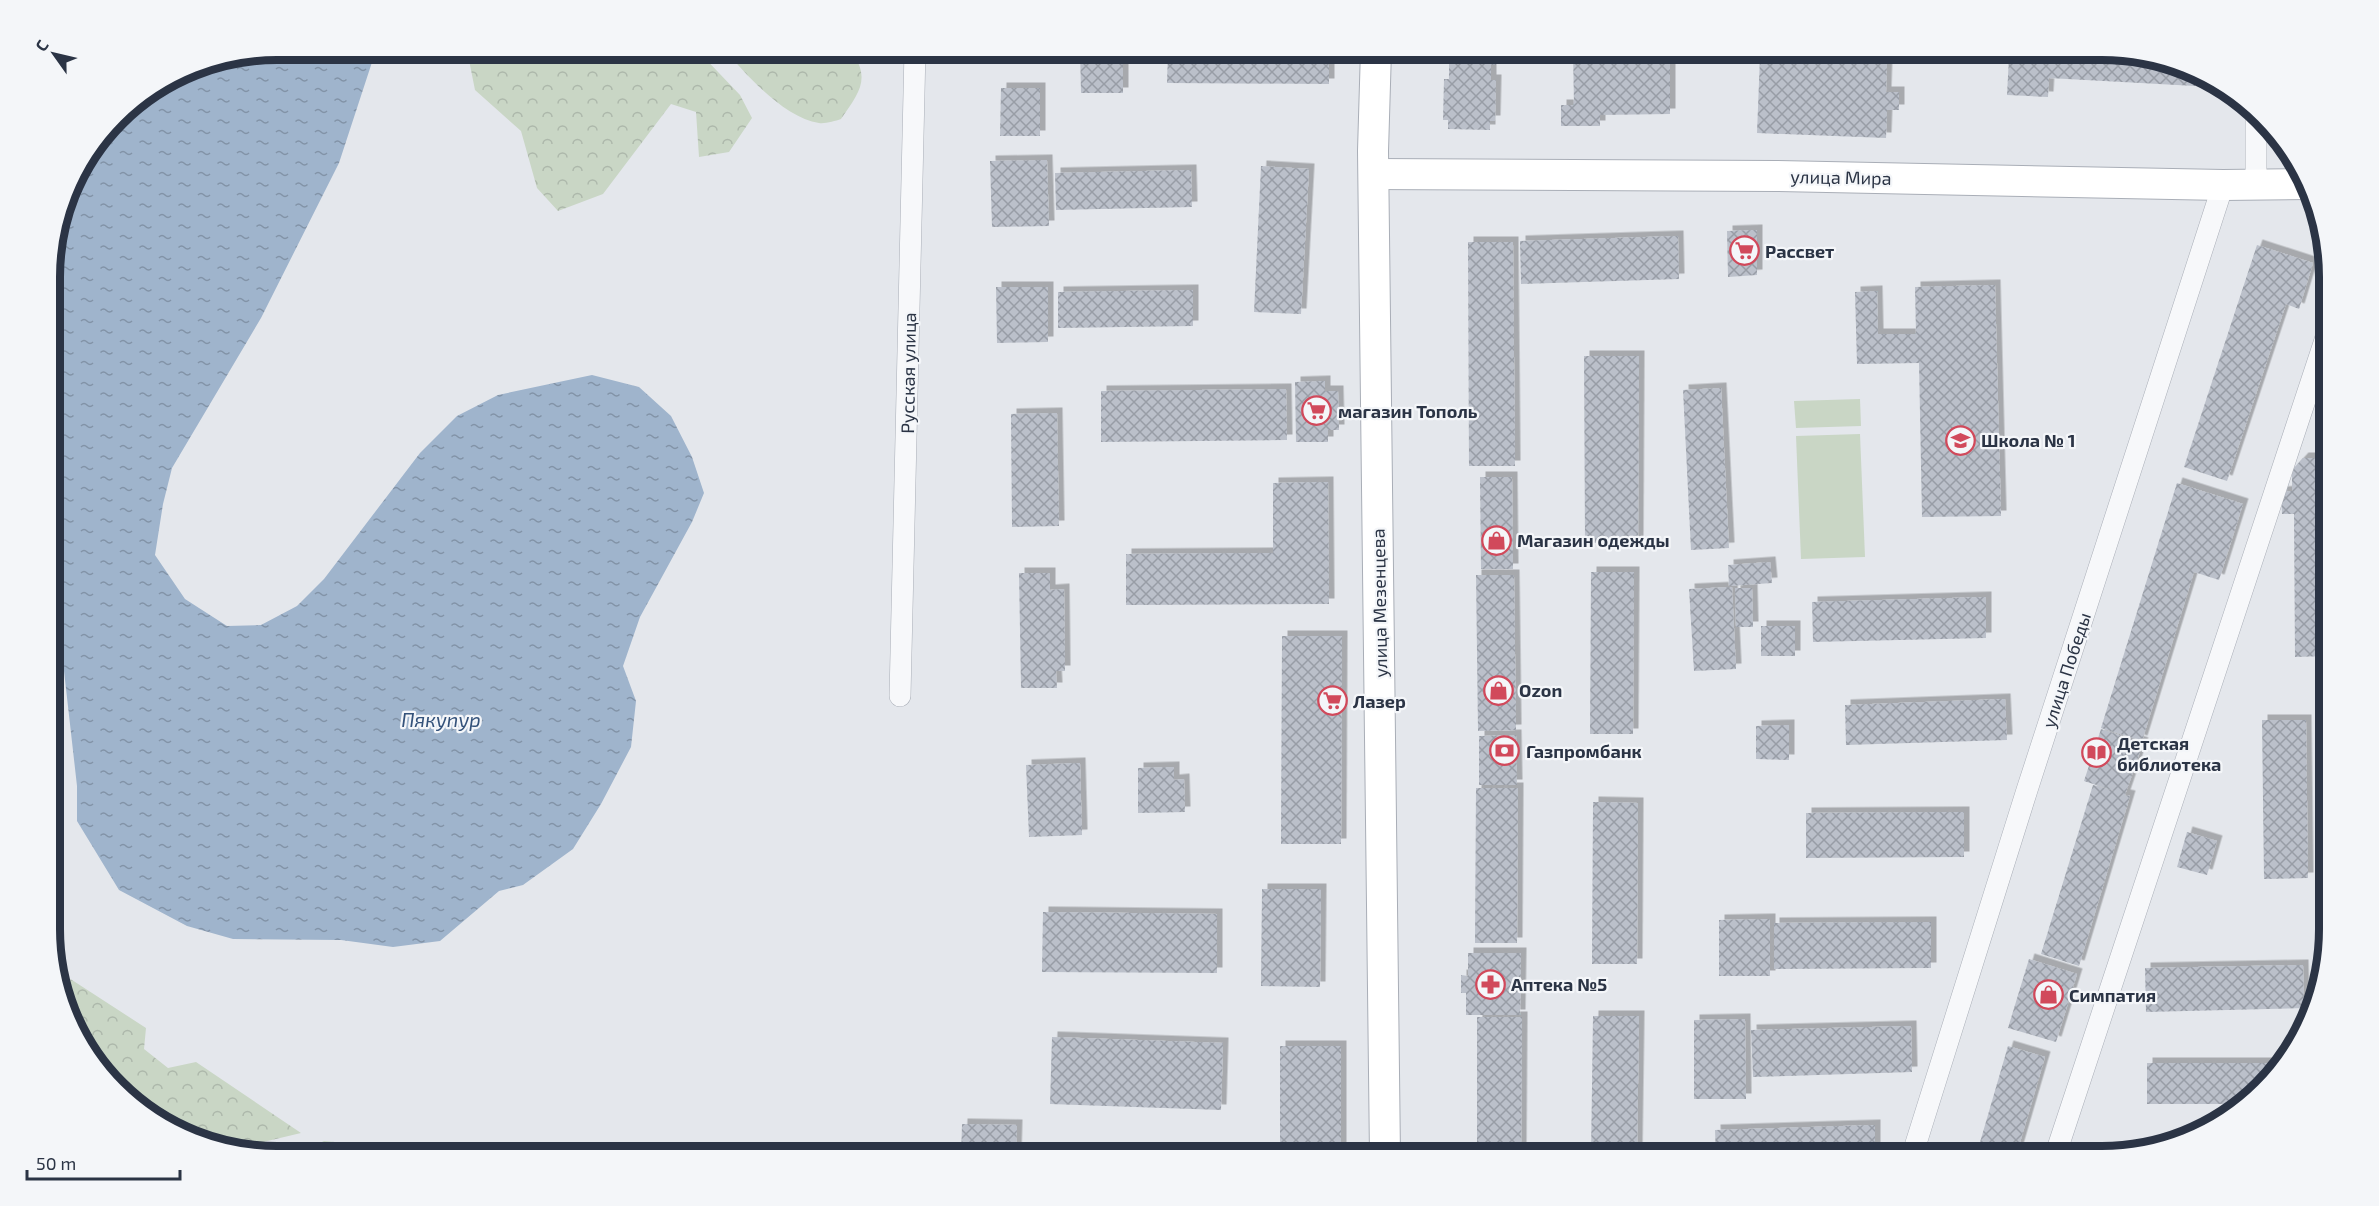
<svg xmlns="http://www.w3.org/2000/svg" width="2379" height="1206" font-family="'Exo 2',sans-serif">
	<defs>
		<pattern id="forest-crowns" width="20" height="18" patternUnits="userSpaceOnUse" patternTransform="scale(1.5)"><rect width="20" height="18" fill="#c9d6c5"/><path d="M2 6a3 3 0 1 1 6 0M12 15a3 3 0 1 1 6 0" fill="none" stroke="#adb8ab"/></pattern>
		<pattern id="water-ripples" width="26" height="14" patternUnits="userSpaceOnUse" patternTransform="scale(1.5)"><rect width="26" height="14" fill="#9fb4cc"/><path d="M2 4q2-2 4 0t4 0M15 11q2-2 4 0t4 0" fill="none" stroke="#8293a7"/></pattern>
		<pattern id="building-cross-hatch" width="8" height="8" patternUnits="userSpaceOnUse" patternTransform="scale(1.5)"><rect width="8" height="8" fill="#bbc0ca"/><path d="M0 0l8 8M0 8l8-8" fill="none" stroke="#989da6"/></pattern>
		<filter id="shadow"><feDropShadow dx="5.5" dy="-5.5" stdDeviation="0" flood-color="#0004"/></filter>
	</defs>
	<rect width="100%" height="100%" fill="#e4e7ec"/>
	<!-- forest -->
	<g fill="url(#forest-crowns)">
		<polygon points="467,50 697,50 740,95 752,118 729,152 699,157 696,112 671,104 603,194 558,211 537,188 521,131 475,90"/>
		<path d="M725 50H850C872 78 859 93 841 119 835 121 825 124 819 123 785 118 746 75 725 50Z"/>
		<polygon points="55,972 72,980 146,1028 144,1049 168,1068 196,1062 301,1133 259,1143 247,1149 177,1133 96,1067 67,1016"/>
		<polygon points="324,1141 335,1142 362,1156 292,1156"/>
	</g>
	<!-- pitch -->
	<g fill="#c9d6c5">
		<polygon points="1860,399 1861,426 1796,428 1794,401"/>
		<polygon points="1860,434 1865,557 1801,559 1796,436"/>
	</g>
	<!-- water -->
	<polygon fill="url(#water-ripples)" points="277,50 376,50 339,163 261,318 172,468 163,504 155,555 185,599 227,626 261,625 297,606 324,579 420,453 457,416 498,395 592,375 639,387 671,416 692,457 704,493 692,522 640,617 623,666 636,701 631,747 601,804 573,849 523,885 499,891 440,941 393,947 341,940 233,939 187,926 119,890 77,821 77,786 64,671 51,687 50,262 73,176 127,106 190,67"/>
	<!-- building -->
	<g fill="url(#building-cross-hatch)" filter="url(#shadow)">
		<polygon points="1080,50 1123,50 1123,93 1081,93"/>
		<polygon points="1168,50 1329,50 1329,84 1167,83"/>
		<polygon points="1444,50 1496,50 1496,65 1491,65 1491,80 1496,80 1495,121 1490,121 1490,130 1448,129 1448,120 1443,120 1444,79 1449,79 1449,64 1444,64"/>
		<polygon points="1973,50 2102,50 2196,71 2195,86 2049,78 2048,97 2007,95 2009,57 1973,55"/>
		<polygon points="1573,51 1670,51 1670,114 1600,115 1600,126 1561,126 1561,105 1574,105"/>
		<polygon points="1760,56 1887,61 1886,92 1899,92 1899,110 1887,110 1886,138 1757,133"/>
		<polygon points="1001,88 1040,88 1040,136 1000,136"/>
		<polygon points="1047,160 1049,226 992,227 990,161"/>
		<polygon points="1261,166 1309,169 1301,314 1254,312"/>
		<polygon points="1191,170 1192,207 1056,210 1055,173"/>
		<polygon points="1757,230 1757,275 1728,277 1727,231"/>
		<polygon points="1678,236 1679,279 1521,284 1520,241"/>
		<polygon points="1468,242 1513,242 1515,466 1469,466"/>
		<polygon points="2257,245 2313,263 2299,309 2286,304 2227,481 2184,467"/>
		<polygon points="1995,285 2001,516 1922,517 1919,363 1857,364 1855,292 1877,291 1878,334 1916,334 1915,287"/>
		<polygon points="996,287 1048,287 1048,342 997,343"/>
		<polygon points="1193,290 1193,326 1058,328 1058,292"/>
		<polygon points="1584,356 1639,356 1638,543 1585,543"/>
		<polygon points="1325,381 1325,391 1338,391 1339,430 1328,430 1328,442 1296,442 1295,382"/>
		<polygon points="1721,388 1729,548 1691,550 1683,390"/>
		<polygon points="1286,389 1287,440 1101,442 1101,391"/>
		<polygon points="1057,413 1059,526 1012,527 1011,414"/>
		<polygon points="2303,458 2324,458 2328,462 2329,656 2295,657 2294,514 2282,514 2281,492 2292,491 2292,470"/>
		<polygon points="1480,477 1512,477 1513,569 1481,569"/>
		<polygon points="1328,482 1329,604 1126,605 1126,554 1273,553 1273,483"/>
		<polygon points="2177,483 2243,504 2219,580 2194,572 2142,741 2101,728"/>
		<polygon points="1770,562 1772,583 1729,586 1728,565"/>
		<polygon points="1591,572 1634,572 1633,734 1590,734"/>
		<polygon points="1019,573 1050,573 1050,590 1064,589 1065,671 1056,671 1057,688 1021,688"/>
		<polygon points="1476,575 1514,575 1516,730 1478,731"/>
		<polygon points="1732,587 1736,669 1694,671 1689,589"/>
		<polygon points="1735,588 1752,588 1753,627 1736,627"/>
		<polygon points="1986,597 1986,638 1813,642 1812,602"/>
		<rect x="1761" y="626" width="34" height="30"/>
		<polygon points="1282,636 1342,636 1341,844 1281,844"/>
		<polygon points="2005,699 2007,740 1846,745 1845,705"/>
		<polygon points="2262,720 2306,720 2308,878 2264,879"/>
		<polygon points="1789,725 1789,760 1756,759 1756,726"/>
		<polygon points="2101,729 2143,743 2125,795 2130,796 2079,966 2041,954 2093,785 2118,792 2084,781"/>
		<polygon points="1516,735 1517,785 1479,785 1479,736"/>
		<polygon points="1080,763 1082,835 1029,837 1026,765"/>
		<polygon points="1174,767 1174,780 1184,779 1185,812 1138,813 1138,768"/>
		<polygon points="1476,788 1518,788 1517,943 1475,943"/>
		<polygon points="1593,802 1638,803 1637,964 1592,964"/>
		<polygon points="1964,812 1964,857 1806,858 1806,813"/>
		<polygon points="2187,832 2217,841 2207,875 2177,867"/>
		<polygon points="1262,889 1321,889 1320,987 1261,986"/>
		<polygon points="1043,912 1217,914 1217,973 1042,972"/>
		<polygon points="1770,919 1770,976 1719,976 1719,920"/>
		<polygon points="1931,922 1931,968 1774,969 1774,923"/>
		<polygon points="1468,953 1521,953 1520,1015 1466,1015 1466,993 1461,993 1461,975 1468,976"/>
		<polygon points="2029,959 2077,974 2056,1042 2008,1028"/>
		<polygon points="2303,965 2304,1008 2146,1012 2145,968"/>
		<polygon points="1593,1016 1639,1016 1637,1156 1591,1156"/>
		<polygon points="1477,1017 1522,1017 1521,1156 1477,1156"/>
		<polygon points="1745,1019 1746,1099 1694,1099 1694,1020"/>
		<polygon points="1911,1026 1912,1072 1753,1077 1751,1030"/>
		<polygon points="1052,1037 1223,1043 1221,1110 1050,1104"/>
		<rect x="1280" y="1046" width="61" height="110"/>
		<polygon points="2008,1046 2045,1057 2016,1156 1976,1156"/>
		<polygon points="2147,1063 2284,1063 2273,1079 2244,1104 2147,1104"/>
		<polygon points="962,1124 1017,1125 1016,1156 961,1156"/>
		<polygon points="1875,1125 1875,1156 1716,1156 1715,1130"/>
	</g>
	<g fill="none" stroke-linecap="round" stroke-linejoin="round">
		<defs>
			<g id="street">
				<polyline points="2256,185 2256,117"/>
				<polyline points="900,696 915,50"/>
				<polyline points="1912,1156 2027,790 2223,185"/>
				<polyline points="2055,1156 2328,331"/>
			</g>
			<g id="secondary">
				<polyline points="1376,50 1373,151 1385,1156"/>
				<polyline points="1374,174 1775,176 2223,185 2309,184"/>
			</g>
		</defs>
		<!-- street casing -->
		<use href="#street" stroke="#a9aeb7" stroke-width="22"/>
		<!-- secondary casing -->
		<use href="#secondary" stroke="#a9aeb7" stroke-width="32"/>
		<!-- street -->
		<use href="#street" stroke="#f7f8fa" stroke-width="21"/>
		<!-- secondary -->
		<use href="#secondary" stroke="#fff" stroke-width="30"/>
	</g>
	<!-- icons -->
	<defs>
		<symbol id="supermarket-ring" viewBox="-11 -11 22 22"><circle r="9.5" fill="#f4f6f9" stroke="#d1495b" stroke-width="1.5"/><path d="M-6-5.5h2.5l.6 2H6L4.5 2H-2.5L-4.4-4H-6ZM-1.5 3.2a1.3 1.3 0 1 0 .1 0ZM3 3.2a1.3 1.3 0 1 0 .1 0Z" fill="#d1495b"/></symbol>
		<symbol id="school-ring" viewBox="-11 -11 22 22"><circle r="9.5" fill="#f4f6f9" stroke="#d1495b" stroke-width="1.5"/><path d="M0-5L7-2L0 1L-7-2ZM-4 1L0 2.5L4 1V4Q0 6-4 4Z" fill="#d1495b"/></symbol>
		<symbol id="shop-ring" viewBox="-11 -11 22 22"><circle r="9.5" fill="#f4f6f9" stroke="#d1495b" stroke-width="1.5"/><path d="M-5-2.5h2.3a2.7 3.5 0 0 1 5.4 0H5L5.5 6h-11ZM-1.5-2.5h3a1.5 2.3 0 0 0-3 0Z" fill="#d1495b"/></symbol>
		<symbol id="bank-ring" viewBox="-11 -11 22 22"><circle r="9.5" fill="#f4f6f9" stroke="#d1495b" stroke-width="1.5"/><path d="M-6-4H6V4H-6ZM0-2.3a2.3 2.3 0 1 0 0 4.6a2.3 2.3 0 1 0 0-4.6Z" fill="#d1495b"/></symbol>
		<symbol id="library-ring" viewBox="-11 -11 22 22"><circle r="9.5" fill="#f4f6f9" stroke="#d1495b" stroke-width="1.5"/><path d="M-6-4Q-3-5.5-.7-3.5V5Q-3 3-6 4ZM6-4Q3-5.5 .7-3.5V5Q3 3 6 4Z" fill="#d1495b"/></symbol>
		<symbol id="pharmacy-ring" viewBox="-11 -11 22 22"><circle r="9.5" fill="#f4f6f9" stroke="#d1495b" stroke-width="1.5"/><path d="M-2-6h4v4h4v4h-4v4h-4v-4h-4v-4h4Z" fill="#d1495b"/></symbol>
	</defs>
	<g fill-rule="evenodd">
		<use href="#supermarket-ring" x="1728" y="234" width="33" height="33"/>
		<use href="#supermarket-ring" x="1300" y="394" width="33" height="33"/>
		<use href="#school-ring" x="1944" y="424" width="33" height="33"/>
		<use href="#shop-ring" x="1480" y="524" width="33" height="33"/>
		<use href="#shop-ring" x="1482" y="674" width="33" height="33"/>
		<use href="#supermarket-ring" x="1316" y="684" width="33" height="33"/>
		<use href="#bank-ring" x="1488" y="734" width="33" height="33"/>
		<use href="#library-ring" x="2080" y="736" width="33" height="33"/>
		<use href="#pharmacy-ring" x="1474" y="968" width="33" height="33"/>
		<use href="#shop-ring" x="2032" y="978" width="33" height="33"/>
	</g>
	<g text-anchor="middle" dominant-baseline="central" stroke-width="4.5" stroke-linejoin="round" paint-order="stroke">
		<!-- street labels -->
		<g font-size="18" fill="#2b3445" stroke="#f4f6f9">
			<text transform="translate(1841 177) rotate(1)">улица Мира</text>
			<text transform="translate(908 373) rotate(-89)">Русская улица</text>
			<text transform="translate(1379 603) rotate(-91)">улица Мезенцева</text>
			<text transform="translate(2066 670) rotate(-72)">улица Победы</text>
		</g>
		<!-- poi labels -->
		<g font-size="18" font-weight="bold" fill="#2b3445" stroke="#f4f6f9" text-anchor="start">
			<text x="1765" y="251">Рассвет</text>
			<text x="1338" y="411">магазин Тополь</text>
			<text x="1981" y="440">Школа № 1</text>
			<text x="1517" y="540">Магазин одежды</text>
			<text x="1519" y="690">Ozon</text>
			<text x="1353" y="701">Лазер</text>
			<text x="2117" y="743">Детская<tspan x="2117" dy="21">библиотека</tspan></text>
			<text x="1526" y="751">Газпромбанк</text>
			<text x="1511" y="984">Аптека №5</text>
			<text x="2069" y="995">Симпатия</text>
		</g>
		<!-- water labels -->
		<g font-size="20" font-style="italic" fill="#34527a" stroke="#f4f6f9">
			<text x="441" y="719">Пякупур</text>
		</g>
	</g>
	<!-- crop -->
	<path d="M0 0H2379V1206H0ZM277 60H2102A217 217 0 0 1 2319 277V929A217 217 0 0 1 2102 1146H277A217 217 0 0 1 60 929V277A217 217 0 0 1 277 60Z" fill="#f4f6f9" fill-rule="evenodd"/>
	<path fill="none" stroke="#2b3445" stroke-width="8" d="M277 60H2102A217 217 0 0 1 2319 277V929A217 217 0 0 1 2102 1146H277A217 217 0 0 1 60 929V277A217 217 0 0 1 277 60Z"/>
	<!-- north arrow -->
	<g transform="translate(54 54) rotate(304)" stroke="#f4f6f9" stroke-width="4.5" paint-order="stroke">
	<path d="M0-4.5L10 22L0 15L-10 22Z" fill="#2b3445"/>
	<text y="-9" font-size="16" font-weight="bold" text-anchor="middle" fill="#2b3445">С</text>
	</g>
	<!-- scale -->
	<path d="M27 1170v9h153v-9" fill="none" stroke="#2b3445" stroke-width="3"/>
	<text x="36" y="1170" font-size="18" fill="#2b3445" stroke="#f4f6f9" stroke-width="4.5" paint-order="stroke">50 m</text>
</svg>
